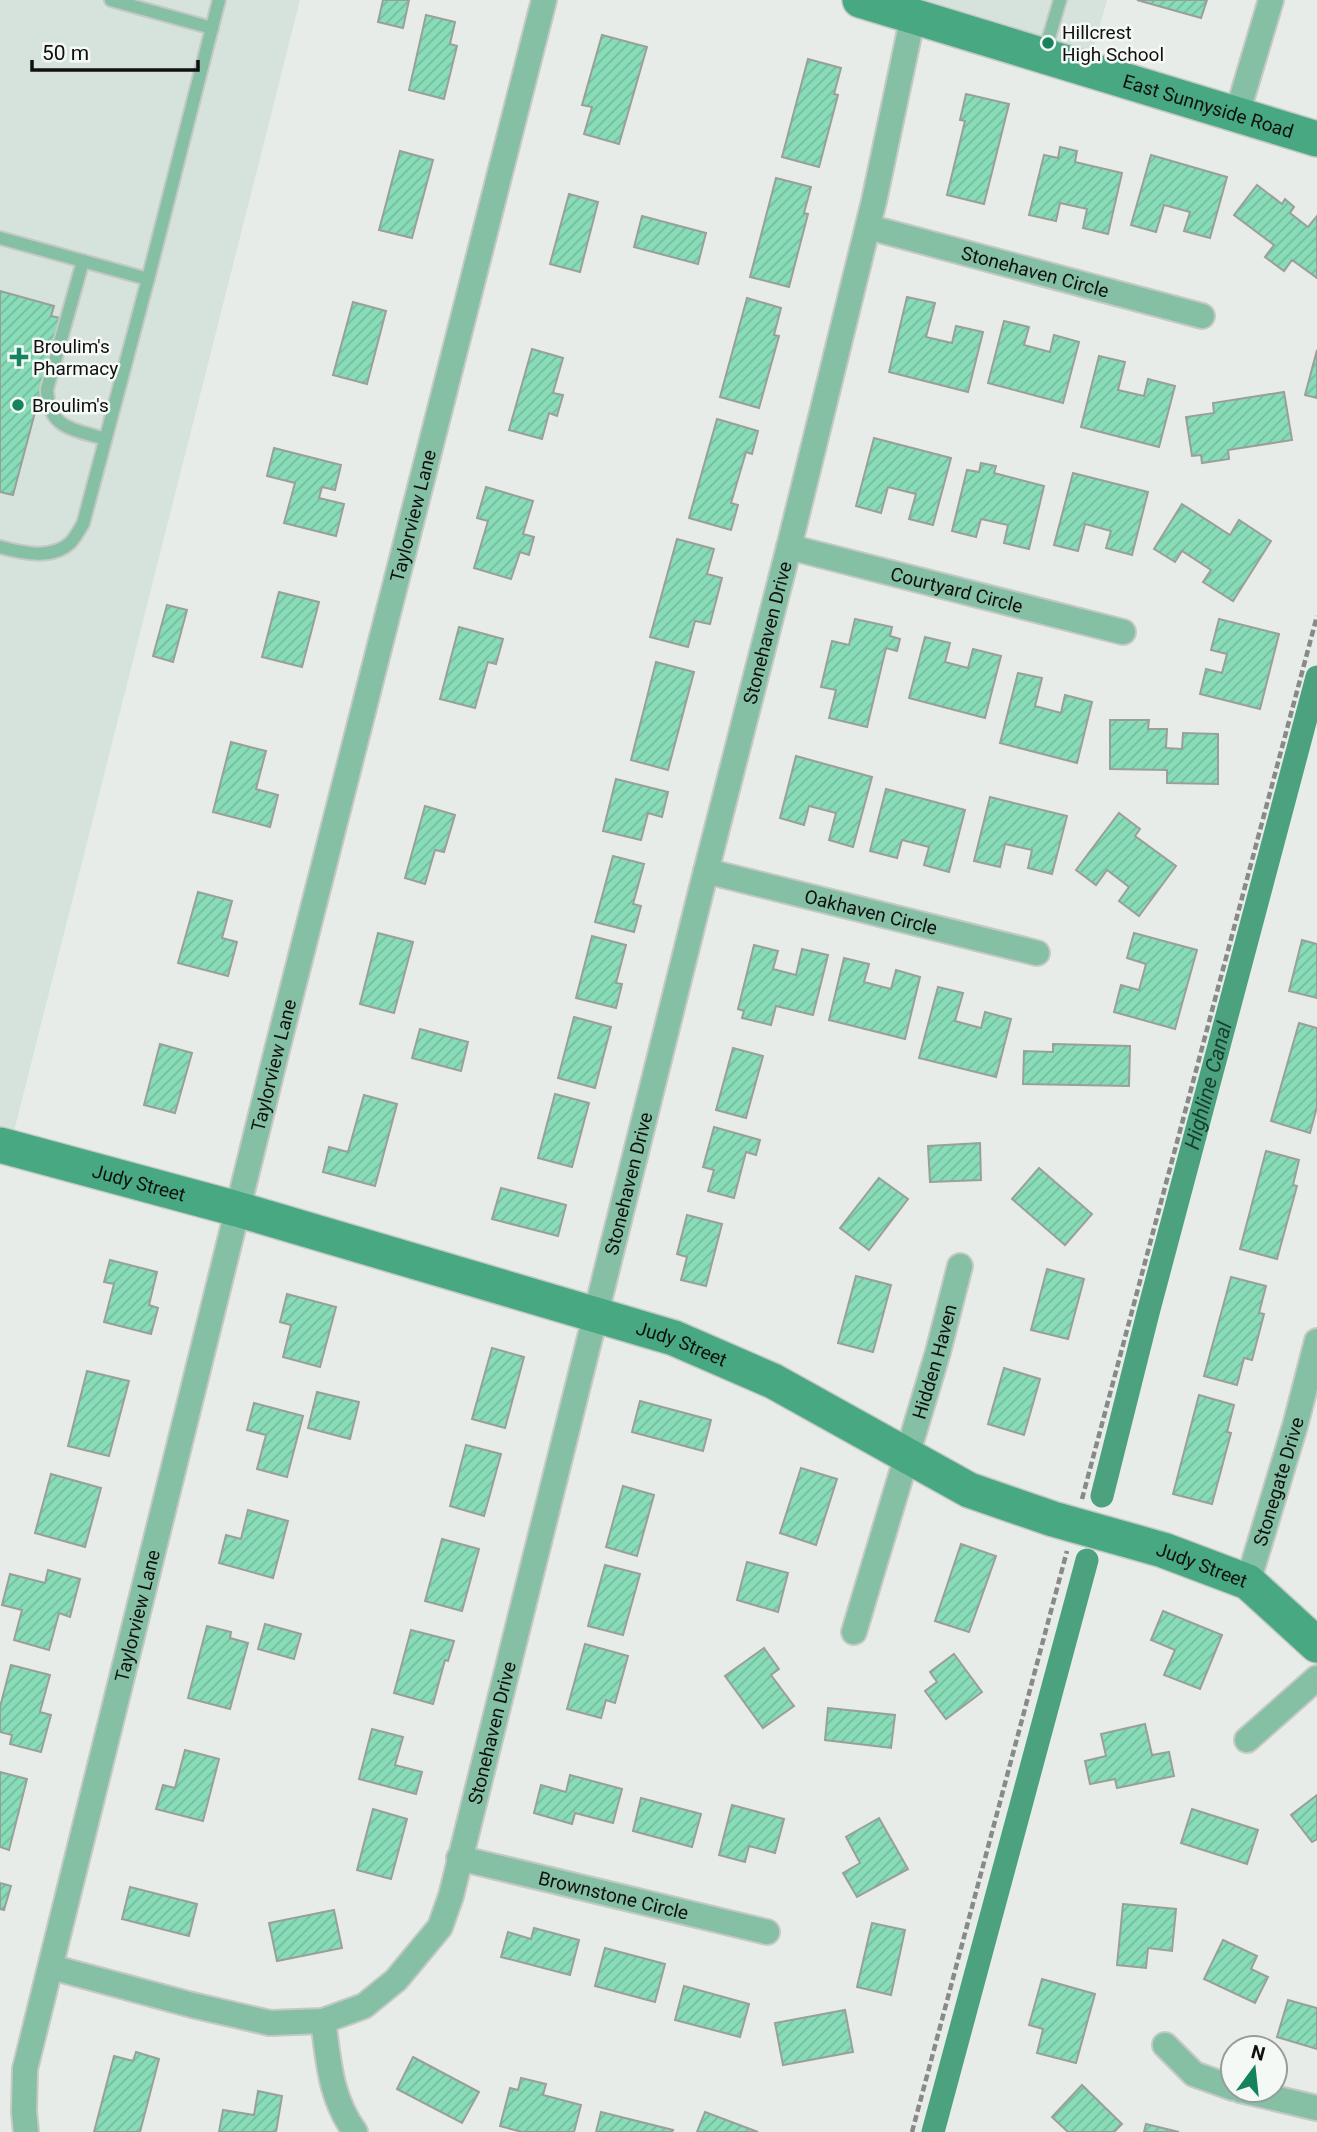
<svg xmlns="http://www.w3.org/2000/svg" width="1317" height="2132" font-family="Roboto,sans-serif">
	<defs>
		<pattern id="building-hatch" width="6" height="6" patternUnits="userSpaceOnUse" patternTransform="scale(1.75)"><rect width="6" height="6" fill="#88dcb7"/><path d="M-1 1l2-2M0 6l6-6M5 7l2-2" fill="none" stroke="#74bc9c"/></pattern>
	</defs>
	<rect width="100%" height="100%" fill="#e7ece9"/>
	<!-- built -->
	<g fill="#d6e3dc">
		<polygon points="0,0 300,0 10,1147 0,1145"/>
		<polygon points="860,0 1107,0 1088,69"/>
	</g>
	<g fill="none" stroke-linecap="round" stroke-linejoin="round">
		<!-- canal -->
		<g stroke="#4ca17e" stroke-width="23">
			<path id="s1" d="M1102 1496 1148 1313 1317 677"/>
			<polyline points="933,2132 1087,1560"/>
		</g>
	</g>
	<!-- building -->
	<g fill="url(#building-hatch)" stroke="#9a9f9c" stroke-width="2">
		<polygon points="383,0 409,0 403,28 378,22"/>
		<polygon points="1137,0 1207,0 1201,18"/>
		<polygon points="426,15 455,22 450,44 457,46 444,99 409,90"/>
		<polygon points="602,35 647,47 619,144 584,134 592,107 582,105"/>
		<polygon points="808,59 841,68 834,94 838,95 819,167 782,157"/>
		<polygon points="966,94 1009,104 984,204 947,195 965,121 960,120"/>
		<polygon points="1060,147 1077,151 1075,162 1122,173 1108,234 1083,228 1087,209 1060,203 1056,221 1029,215 1044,155 1058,158"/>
		<polygon points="400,151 433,160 412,238 379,230"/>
		<polygon points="1151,155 1227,177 1210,238 1184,231 1190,212 1164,205 1156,232 1131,225"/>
		<polygon points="776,178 811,187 804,213 808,214 789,287 750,277"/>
		<polygon points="1257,185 1282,204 1285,199 1294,207 1290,213 1308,227 1317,216 1317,278 1292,260 1284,271 1265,257 1274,245 1234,215"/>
		<polygon points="569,194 598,202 580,272 550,264"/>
		<polygon points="642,216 706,233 698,264 634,247"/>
		<polygon points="0,291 54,306 51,316 60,318 13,495 0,492"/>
		<polygon points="907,297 935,303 926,337 952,343 956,326 983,332 968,392 889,372"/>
		<polygon points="747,298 781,308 774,335 779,336 759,408 720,397"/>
		<polygon points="353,302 386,311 367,384 333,375"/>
		<polygon points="1004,321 1029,327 1024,345 1050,352 1054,335 1079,342 1063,403 988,383"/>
		<polygon points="532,349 563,358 553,393 563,395 557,416 549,413 542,439 509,430"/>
		<polygon points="1317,350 1317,398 1305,395"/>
		<polygon points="1099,356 1125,362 1118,390 1144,396 1148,379 1175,386 1159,447 1081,427"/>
		<polygon points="1284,392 1292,440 1228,450 1229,459 1202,463 1201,455 1192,456 1186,417 1214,413 1213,403"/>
		<polygon points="717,419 758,431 752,454 746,452 731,503 738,505 731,530 689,518"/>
		<polygon points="874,438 951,458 933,525 909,519 916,494 888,487 881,513 856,506"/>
		<polygon points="274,448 341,465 335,490 322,487 319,498 344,504 336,536 284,523 295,483 267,476"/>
		<polygon points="981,463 996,466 994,473 1044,486 1029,549 1004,543 1008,525 981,519 976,537 952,531 967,470 979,472"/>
		<polygon points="1073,473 1148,492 1132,555 1106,548 1111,531 1085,524 1078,551 1054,545"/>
		<polygon points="486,487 533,501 523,534 534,537 529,555 520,552 511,579 474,568 488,521 477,518"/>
		<polygon points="1182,504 1230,535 1239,520 1271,541 1233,601 1203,582 1211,570 1182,551 1175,562 1154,549"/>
		<polygon points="677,539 714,549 707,574 722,578 710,624 695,621 688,647 650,637"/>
		<polygon points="279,592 319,602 302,667 262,657"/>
		<polygon points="167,605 187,610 173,662 153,656"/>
		<polygon points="855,619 892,627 890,636 900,639 897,651 886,648 867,727 829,718 836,690 821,687 832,641 849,645"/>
		<polygon points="1219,619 1279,634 1260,709 1200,694 1206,669 1222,673 1227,654 1211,650"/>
		<polygon points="459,627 503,639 496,664 488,662 475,708 440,699"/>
		<polygon points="925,637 950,643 945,662 968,668 973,649 1001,656 985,718 909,698"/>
		<polygon points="656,662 694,672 668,770 631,760"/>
		<polygon points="1018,673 1042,678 1035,706 1061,713 1065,695 1092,702 1077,763 1000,743"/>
		<polygon points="1110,720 1149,720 1148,729 1167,729 1166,748 1182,749 1183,733 1218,734 1218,784 1167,783 1167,770 1110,769"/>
		<polygon points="231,742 266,751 256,789 278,795 270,827 213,812"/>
		<polygon points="796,756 872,777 853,847 829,840 836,813 809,806 804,825 780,818"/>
		<polygon points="616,779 668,792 662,817 648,813 641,840 603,831"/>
		<polygon points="886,789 965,810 949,872 924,865 929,847 902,840 897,858 870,851"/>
		<polygon points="990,797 1067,816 1052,874 1028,868 1032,850 1005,844 1000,867 974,861"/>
		<polygon points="425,806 455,815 444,852 435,850 425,884 405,878"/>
		<polygon points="1119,813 1140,829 1135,836 1176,866 1139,916 1119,901 1129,887 1107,870 1096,885 1076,870"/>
		<polygon points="613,856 644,864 633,904 641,906 634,932 595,922"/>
		<polygon points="198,892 232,901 222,938 237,942 228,976 178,963"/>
		<polygon points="378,933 413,942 394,1013 360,1004"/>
		<polygon points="1134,933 1197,950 1175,1029 1114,1012 1121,985 1139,990 1146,964 1127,958"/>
		<polygon points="592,936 626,945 616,983 622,984 616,1008 576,998"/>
		<polygon points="1302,940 1317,944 1317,998 1289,991"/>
		<polygon points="754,945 778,951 773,969 796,975 802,949 828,955 813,1015 776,1006 771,1025 742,1018 744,1011 738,1009"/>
		<polygon points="844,958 869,964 864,982 891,989 896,970 920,977 905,1039 829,1020"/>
		<polygon points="938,987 963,993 955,1021 981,1028 985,1012 1011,1019 996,1077 919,1058"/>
		<polygon points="574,1017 611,1027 595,1088 558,1078"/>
		<polygon points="1299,1023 1317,1028 1317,1107 1310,1133 1271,1121"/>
		<polygon points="420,1029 468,1042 461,1071 412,1058"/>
		<polygon points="160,1044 192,1053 175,1113 144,1105"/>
		<polygon points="1053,1044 1130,1046 1129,1086 1023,1084 1024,1051 1053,1052"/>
		<polygon points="733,1048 763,1056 746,1118 716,1110"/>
		<polygon points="555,1094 589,1103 572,1167 538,1158"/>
		<polygon points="364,1095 397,1104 375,1186 323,1172 329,1147 348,1152"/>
		<polygon points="714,1127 760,1140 756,1155 746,1152 734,1198 708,1191 714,1170 703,1167"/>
		<polygon points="980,1143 981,1180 930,1182 928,1146"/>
		<polygon points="1266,1151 1299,1160 1293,1185 1297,1186 1277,1259 1240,1249"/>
		<polygon points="1039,1168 1092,1214 1065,1245 1012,1199"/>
		<polygon points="879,1178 908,1199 869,1250 840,1228"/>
		<polygon points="501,1188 566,1205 558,1236 492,1219"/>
		<polygon points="687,1215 722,1224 706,1286 681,1280 687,1257 677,1254"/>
		<polygon points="110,1260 157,1272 149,1305 158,1308 151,1334 104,1322 114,1284 104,1282"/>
		<polygon points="1047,1269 1084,1279 1068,1339 1031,1330"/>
		<polygon points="856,1276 891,1285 873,1352 838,1343"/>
		<polygon points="1231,1277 1266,1286 1259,1313 1264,1314 1252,1360 1244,1358 1237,1385 1204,1376"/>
		<polygon points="287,1294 336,1307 320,1367 283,1357 291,1325 280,1322"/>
		<polygon points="492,1348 524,1357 505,1428 472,1419"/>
		<polygon points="1004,1368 1040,1379 1024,1435 988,1424"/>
		<polygon points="87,1371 129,1381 109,1456 68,1446"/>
		<polygon points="317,1392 359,1402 350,1439 308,1428"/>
		<polygon points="1199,1395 1234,1405 1227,1432 1231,1433 1212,1504 1173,1494"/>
		<polygon points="640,1401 711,1420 703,1451 632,1432"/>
		<polygon points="254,1403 303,1416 287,1477 257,1469 266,1435 247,1430"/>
		<polygon points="466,1445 501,1454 484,1516 450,1506"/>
		<polygon points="801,1468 837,1479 816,1545 780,1533"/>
		<polygon points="51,1474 101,1488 85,1547 35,1533"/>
		<polygon points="623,1486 654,1495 637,1556 606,1547"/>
		<polygon points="248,1510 288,1521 273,1578 219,1563 226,1535 241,1539"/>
		<polygon points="442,1539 479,1549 462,1611 425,1601"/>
		<polygon points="961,1544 996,1556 969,1632 935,1621"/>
		<polygon points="747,1562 788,1573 778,1612 737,1600"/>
		<polygon points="605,1565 640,1574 623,1635 588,1626"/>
		<polygon points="48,1570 80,1579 70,1617 59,1613 49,1650 14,1640 22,1610 2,1605 10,1574 45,1583"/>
		<polygon points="1163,1611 1222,1635 1200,1689 1164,1675 1175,1650 1151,1640"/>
		<polygon points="265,1624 301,1634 294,1659 258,1649"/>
		<polygon points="207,1626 231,1632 230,1638 248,1643 230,1709 188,1698"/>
		<polygon points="411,1630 454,1641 448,1661 445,1660 433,1704 394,1693"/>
		<polygon points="585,1644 628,1656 615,1703 606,1700 601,1718 567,1709"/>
		<polygon points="764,1648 779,1669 771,1675 794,1706 763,1728 725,1676"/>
		<polygon points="954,1654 982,1692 946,1719 925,1691 937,1682 930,1672"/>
		<polygon points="11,1665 50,1675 40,1712 51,1715 41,1752 10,1744 12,1735 0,1732 0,1707"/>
		<polygon points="828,1708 895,1715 891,1748 825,1740"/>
		<polygon points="1145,1724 1152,1755 1169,1752 1174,1776 1117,1788 1115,1779 1090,1784 1085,1761 1106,1756 1101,1734"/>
		<polygon points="372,1729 403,1737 395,1765 422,1772 416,1794 359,1779"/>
		<polygon points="185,1750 219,1759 203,1821 156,1809 163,1785 175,1788"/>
		<polygon points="0,1772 27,1779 9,1850 0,1847"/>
		<polygon points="570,1775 622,1789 613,1823 575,1813 572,1824 534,1813 541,1785 566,1792"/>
		<polygon points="1317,1795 1317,1839 1312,1842 1291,1815"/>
		<polygon points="641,1798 701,1814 692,1847 633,1831"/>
		<polygon points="732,1805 784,1819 775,1853 749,1846 745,1862 719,1855"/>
		<polygon points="373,1809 407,1819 391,1879 357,1870"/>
		<polygon points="1192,1809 1258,1830 1247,1864 1181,1843"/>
		<polygon points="879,1818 908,1869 857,1897 843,1873 860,1863 846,1837"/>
		<polygon points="0,1883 11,1886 4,1910 0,1909"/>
		<polygon points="130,1887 197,1904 189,1936 122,1919"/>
		<polygon points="1123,1904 1176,1909 1172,1951 1148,1948 1146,1968 1117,1965"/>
		<polygon points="334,1910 342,1948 277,1961 269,1923"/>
		<polygon points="872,1923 905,1930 891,1995 857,1987"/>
		<polygon points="534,1928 579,1940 570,1975 501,1957 508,1932 531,1939"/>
		<polygon points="1223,1940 1257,1956 1251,1969 1268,1977 1255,2003 1204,1979"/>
		<polygon points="605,1948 665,1964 655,2002 595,1986"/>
		<polygon points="1042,1979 1095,1994 1076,2063 1037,2053 1043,2029 1029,2025"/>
		<polygon points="684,1986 749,2004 740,2037 675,2020"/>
		<polygon points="1288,2000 1317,2008 1317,2049 1277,2037"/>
		<polygon points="845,2010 853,2052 783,2065 775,2023"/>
		<polygon points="136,2052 159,2059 140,2132 94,2132 114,2056 133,2061"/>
		<polygon points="413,2057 479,2092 462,2123 397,2089"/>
		<polygon points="521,2078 546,2084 543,2095 581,2105 574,2132 522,2132 500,2126 510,2088 518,2090"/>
		<polygon points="1082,2085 1122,2124 1114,2132 1068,2132 1052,2117"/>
		<polygon points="258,2091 282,2096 276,2132 219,2132 223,2110 254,2115"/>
		<polygon points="601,2112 673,2130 672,2132 596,2132"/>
		<polygon points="705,2112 758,2132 697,2132"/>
		<polygon points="1146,2124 1179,2132 1144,2132"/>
	</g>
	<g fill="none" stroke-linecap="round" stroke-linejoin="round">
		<defs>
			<g id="lane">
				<polyline points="111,0 212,28"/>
				<polyline points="1044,54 1060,0"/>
				<polyline points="0,238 148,279 219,0"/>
				<path d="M83 261 47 389C48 429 73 429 105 439"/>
				<path d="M0 547C22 553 51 560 70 543 75 538 79 530 83 524L148 279"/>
			</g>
			<g id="street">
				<polyline points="1237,114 1271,0"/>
				<path id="s2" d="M868 227 1202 316"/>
				<path id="s3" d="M789 547 1123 632"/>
				<path id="s4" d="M706 871 1037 953"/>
				<path id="s5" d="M1248 1582 1295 1426 1317 1341"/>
				<path id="s6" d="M854 1632 938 1352 960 1266"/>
				<polyline points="1247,1740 1317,1678"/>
				<path id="s7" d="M459 1858 767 1932"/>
				<path id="s8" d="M51 1967 192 2005 270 2023 323 2021 364 2006 396 1980 440 1927 451 1896 701 891 789 547 874 201 913 16"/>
				<path d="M323 2021C329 2063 330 2097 355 2132"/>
				<polyline points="1165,2045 1194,2074 1233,2088"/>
				<polyline points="1240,2090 1317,2108"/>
				<path id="s9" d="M26 2132 24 2112 25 2069 279 1042 544 0"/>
			</g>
			<g id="secondary">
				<path id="s10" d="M860 0 1317 139"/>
				<path id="s11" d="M0 1145 237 1209 674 1338 773 1381 969 1490 1053 1519 1163 1550 1248 1582 1317 1645"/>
			</g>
		</defs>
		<!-- lane casing -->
		<use href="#lane" stroke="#c4c9c6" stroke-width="16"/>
		<!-- street casing -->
		<use href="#street" stroke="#c4c9c6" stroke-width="28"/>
		<!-- secondary casing -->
		<use href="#secondary" stroke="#c4c9c6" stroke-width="38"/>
		<!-- path -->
		<g stroke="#878a88" stroke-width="4.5" stroke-dasharray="7 3.5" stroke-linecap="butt">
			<polyline points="1082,1499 1317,616"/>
			<polyline points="912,2132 1067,1551"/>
		</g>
		<!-- lane -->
		<use href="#lane" stroke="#85bfa4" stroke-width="12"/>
		<!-- street -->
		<use href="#street" stroke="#85bfa4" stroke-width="24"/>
		<!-- secondary -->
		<use href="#secondary" stroke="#48a882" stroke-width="35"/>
	</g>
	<!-- markers -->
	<g fill="#17825e" stroke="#f4f9f6" stroke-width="2.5">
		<circle cx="1048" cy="43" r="7"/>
		<path d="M15.5 346.5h7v7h7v7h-7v7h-7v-7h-7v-7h7z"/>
		<circle cx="18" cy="405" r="7"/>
	</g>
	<g text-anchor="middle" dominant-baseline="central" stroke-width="5" stroke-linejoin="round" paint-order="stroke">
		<!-- poi labels -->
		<g font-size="19" fill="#0f100f" stroke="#f4f9f6" text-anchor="start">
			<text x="1062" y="32">Hillcrest<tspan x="1062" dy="22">High School</tspan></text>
			<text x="33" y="346">Broulim's<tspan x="33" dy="22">Pharmacy</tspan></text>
			<text x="32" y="405">Broulim's</text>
		</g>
		<!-- street labels -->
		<g font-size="19" fill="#0f100f" stroke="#f4f9f6">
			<text stroke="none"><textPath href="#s10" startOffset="364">East Sunnyside Road</textPath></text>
			<text stroke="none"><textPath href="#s2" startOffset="173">Stonehaven Circle</textPath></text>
			<text stroke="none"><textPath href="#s9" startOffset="1664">Taylorview Lane</textPath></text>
			<text stroke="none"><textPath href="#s3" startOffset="173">Courtyard Circle</textPath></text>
			<text stroke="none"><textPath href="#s8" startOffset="1768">Stonehaven Drive</textPath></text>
			<text stroke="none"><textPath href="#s4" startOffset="170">Oakhaven Circle</textPath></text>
			<text stroke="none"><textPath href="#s9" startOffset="1097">Taylorview Lane</textPath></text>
			<text stroke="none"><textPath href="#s11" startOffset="144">Judy Street</textPath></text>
			<text stroke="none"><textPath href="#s8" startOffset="1200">Stonehaven Drive</textPath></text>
			<text stroke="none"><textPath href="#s11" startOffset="710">Judy Street</textPath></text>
			<text stroke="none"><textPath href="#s6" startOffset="282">Hidden Haven</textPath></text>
			<text stroke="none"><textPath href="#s5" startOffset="105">Stonegate Drive</textPath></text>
			<text stroke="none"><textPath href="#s11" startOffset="1278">Judy Street</textPath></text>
			<text stroke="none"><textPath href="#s9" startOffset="530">Taylorview Lane</textPath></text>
			<text stroke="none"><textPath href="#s8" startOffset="634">Stonehaven Drive</textPath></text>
			<text stroke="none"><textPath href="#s7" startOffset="159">Brownstone Circle</textPath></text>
		</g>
		<!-- water labels -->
		<g font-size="21" font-style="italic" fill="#183e2e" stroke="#f4f9f6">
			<text stroke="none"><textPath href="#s1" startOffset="424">Highline Canal</textPath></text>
		</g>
	</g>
	<!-- north arrow -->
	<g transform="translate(1254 2069) rotate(15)"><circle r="33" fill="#f4f9f6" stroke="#989c9a" stroke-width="2"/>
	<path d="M0-5L12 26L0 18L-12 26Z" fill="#17825e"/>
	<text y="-10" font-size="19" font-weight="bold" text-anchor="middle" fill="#0f100f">N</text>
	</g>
	<!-- scale -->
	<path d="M32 60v10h166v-10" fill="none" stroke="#0f100f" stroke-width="3.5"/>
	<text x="42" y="60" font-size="21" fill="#0f100f" stroke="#f4f9f6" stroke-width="5" paint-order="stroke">50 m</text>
</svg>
